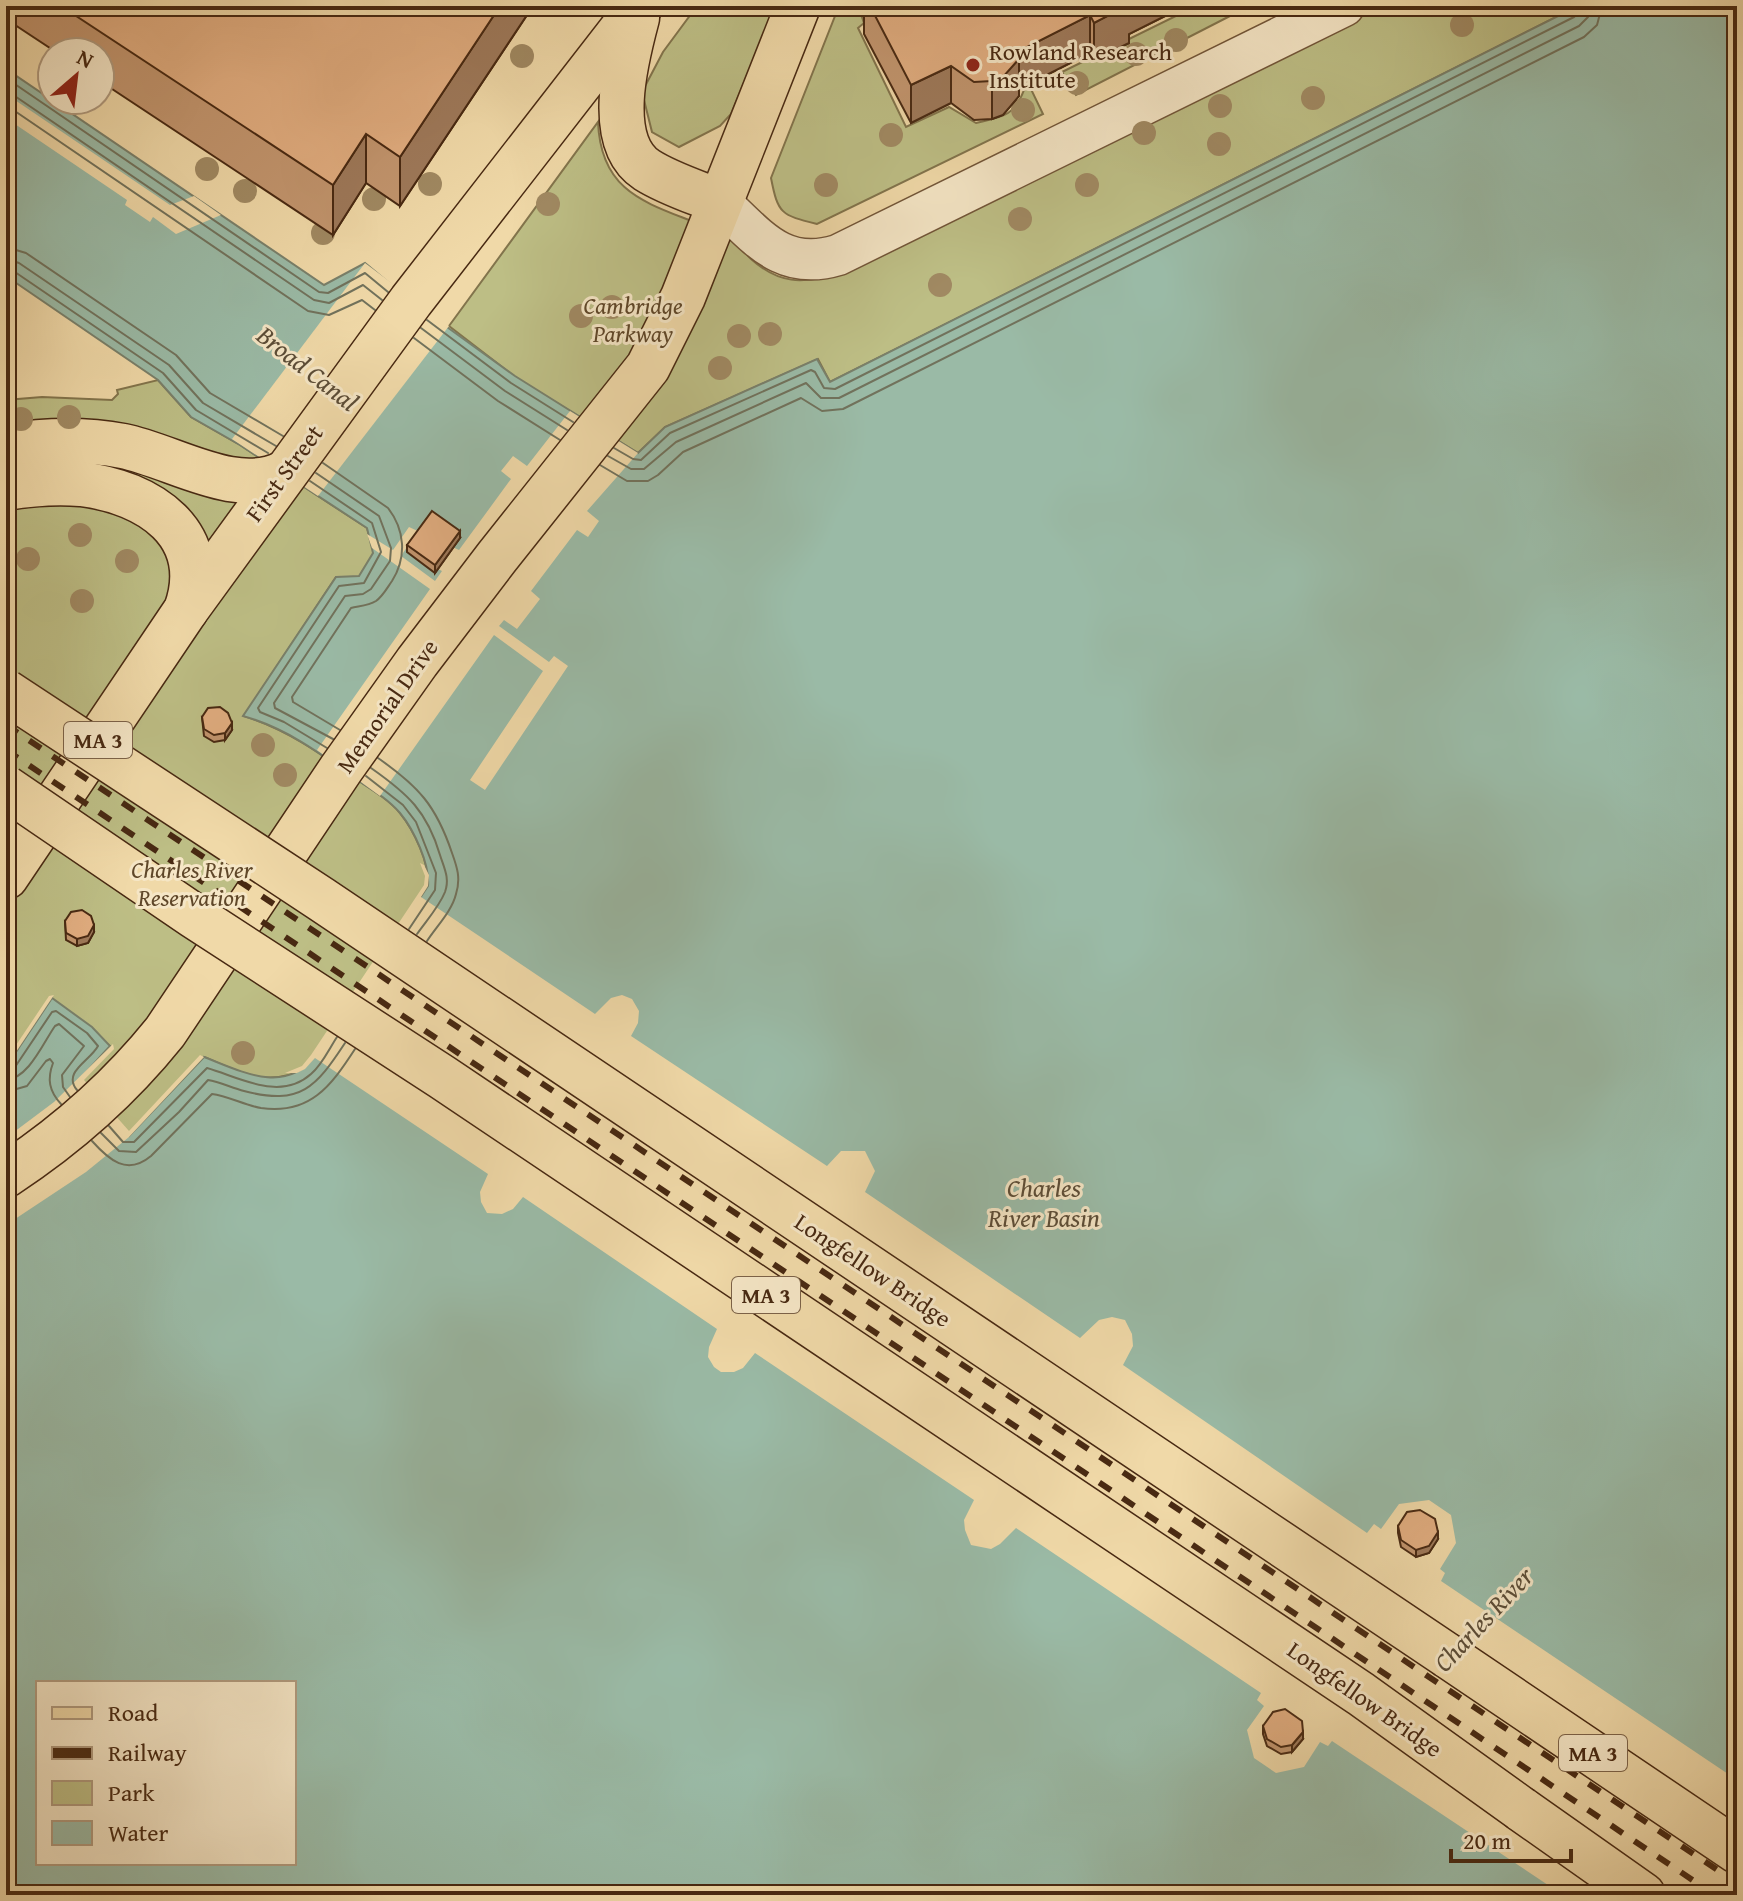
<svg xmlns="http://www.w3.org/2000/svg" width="1743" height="1901" font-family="'Gentium Book Plus',serif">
	<rect width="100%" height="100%" fill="#f0d9a8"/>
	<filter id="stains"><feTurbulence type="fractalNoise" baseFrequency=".0025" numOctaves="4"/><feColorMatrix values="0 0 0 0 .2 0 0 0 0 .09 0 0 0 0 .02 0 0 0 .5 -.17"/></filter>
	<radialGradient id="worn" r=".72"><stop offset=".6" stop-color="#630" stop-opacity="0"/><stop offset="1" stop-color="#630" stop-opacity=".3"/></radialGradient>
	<!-- green -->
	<g fill="#bdbe85" stroke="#82744c" stroke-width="2">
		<polygon points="697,6 776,6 731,114 720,126 679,147 652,132 642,92 663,52"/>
		<path d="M839 6H858L864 23 858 28 906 127 949 107 976 123C1001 117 1014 117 1024 90L1030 87 1043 114 817 224C781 215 778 214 771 178Z"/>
		<polygon points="1196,6 1224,6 1230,16 1076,95 1062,72"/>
		<path d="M1374 6H1578L830 382 818 359 665 427 638 453 515 377 449 326 598 122C601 199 655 204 713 230 720 233 729 236 735 240 741 245 745 254 751 259 779 284 802 284 836 274Z"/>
		<path d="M158 380 191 417 240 445 367 528 374 553 359 577H336L244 716C286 729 320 753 356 779 371 789 388 799 400 813 414 830 430 864 428 886L305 1069C266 1088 241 1072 204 1057L129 1137 79 1079 110 1046 52 999 6 1067V400L42 397 112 400 118 394 117 390Z"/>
	</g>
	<!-- water -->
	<path fill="#9abaa6" stroke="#79806b" stroke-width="2" fill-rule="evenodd" d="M1578 6H1737V1895H6V1067L52 998 92 1027 110 1046 79 1080 129 1136 204 1057C240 1071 285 1095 314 1057L428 886C430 864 414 830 400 813 388 799 371 789 356 779 320 753 286 728 243 716L336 577 359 576 373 553 367 528 240 445 191 417 158 380 6 276V69L324 285 365 263 411 301 515 376 638 453 665 427 817 359 830 382ZM38 1683H294V1863H38Z"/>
	<!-- pier -->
	<g fill="#f0d9a8" fill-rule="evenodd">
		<polygon points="6,94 170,205 194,196 221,215 176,234 153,217 150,222 125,205 127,200 6,118"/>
		<polygon points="365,263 449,326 318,496 232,439"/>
		<path d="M570 411 638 453 587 511 599 521 588 537 577 530 531 591 540 599 517 629 504 620 499 626 549 662 554 656 568 666 485 790 470 780 543 671 494 635 380 796 317 750 430 589 372 548 367 534 393 550 409 527 459 550 511 479 501 471 513 456 527 466ZM407 547 409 549 407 552 435 573 438 569 442 571 435 581 401 556Z"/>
		<polygon points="420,863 424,865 429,875 428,886 421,897 595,1014 611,998 622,995 632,999 639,1011 638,1023 631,1036 827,1166 841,1151 865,1151 875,1171 865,1192 1080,1338 1099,1320 1112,1317 1125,1320 1132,1334 1133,1346 1123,1365 1367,1533 1374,1524 1381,1529 1399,1504 1429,1500 1451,1515 1456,1543 1440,1569 1445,1573 1441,1581 1737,1780 1737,1895 1563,1895 1332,1741 1328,1746 1320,1742 1304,1767 1276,1773 1254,1758 1247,1730 1264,1706 1257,1700 1261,1693 1016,1528 1000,1544 991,1549 971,1545 965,1530 964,1520 974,1500 755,1353 743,1368 734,1372 721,1372 714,1367 708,1357 709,1347 717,1329 523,1197 513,1209 502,1214 487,1213 481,1202 480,1192 488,1174 315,1058 305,1069 297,1073 285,1073 302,1066 311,1055 424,885 425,876"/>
		<polygon points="54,995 6,1067 6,1060 49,996"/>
		<polygon points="113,1044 114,1049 84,1080 129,1131 200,1055 204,1057 129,1137 86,1172 6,1225 6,1138 54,1102"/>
	</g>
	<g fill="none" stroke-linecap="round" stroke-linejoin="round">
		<!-- shore -->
		<g stroke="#71725c" stroke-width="2">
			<polyline points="6,78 319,292 328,293 365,273 388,292"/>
			<polyline points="6,90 314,300 329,303 363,285 382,300"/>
			<polyline points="6,105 308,311 329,315 362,300 375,310"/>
			<polyline points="6,247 26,253 176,355 210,393 283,436"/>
			<polyline points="10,260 19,263 169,365 203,403 276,446"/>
			<polyline points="12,270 163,373 196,410 268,453"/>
			<polyline points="427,320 511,383 573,422"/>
			<polyline points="421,328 505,391 567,430"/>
			<polyline points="414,338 498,401 560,440"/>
			<polyline points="614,448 633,459 641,460 670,433 811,370 815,372 824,388 835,389 1574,17 1579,12 1580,6"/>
			<polyline points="608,456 631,469 644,469 676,442 806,383 821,398 839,398 1579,26 1588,17 1590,6"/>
			<path d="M323 463 388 508C405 530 407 557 392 581 387 588 383 596 376 601 368 606 359 606 351 608L292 697 293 702 340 730"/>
			<polyline points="600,465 627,481 648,481 658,475 683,452 801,398 822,411 843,409 1584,37 1597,25 1602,6"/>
			<polyline points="316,473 379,516 391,548 390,561 371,589 363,594 345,596 274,703 275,708 333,739"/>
			<polyline points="310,481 372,523 381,552 364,583 339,586 258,708 260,712 284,722 327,748"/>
			<path d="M378 758C418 786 436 805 452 853 457 867 461 878 456 894 452 911 436 927 427 941"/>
			<path d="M371 768C408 794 427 811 440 855 444 868 450 878 445 892 439 907 426 921 417 934"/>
			<polyline points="366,776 403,805 416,822 436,873 435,890 409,929"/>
			<path d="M6 1070 15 1067 52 1012 56 1011 87 1033 98 1046C90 1061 62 1072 77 1090"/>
			<path d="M6 1080C29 1078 43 1043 55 1026L59 1024 84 1046 62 1075 63 1087 70 1097"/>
			<path d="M6 1092 27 1086 46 1061 50 1059 53 1063C47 1079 49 1091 61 1104"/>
			<path d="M109 1126 123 1142H134L207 1068C239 1077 280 1102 311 1074 322 1065 329 1049 337 1037"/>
			<path d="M101 1133 119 1151 136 1152 179 1112 208 1080C220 1082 232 1088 244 1091 301 1106 316 1087 345 1043"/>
			<path d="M92 1141C109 1160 127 1176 151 1156L212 1094C228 1096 244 1105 261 1108 310 1115 331 1086 355 1049"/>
		</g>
		<defs>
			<path id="minor" d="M720 202C758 237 782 272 838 255L1344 6"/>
			<g id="major">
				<path d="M637 18C626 59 604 142 647 170 669 184 696 192 720 202"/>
				<path d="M6 446C45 440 85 439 123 446 173 456 235 498 284 473"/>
				<polyline points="186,610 411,301 640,6"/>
				<path d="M6 1175C67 1135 120 1088 165 1032L341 769 417 662 497 557 648 367 683 297 798 6"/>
			</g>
			<g id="highway">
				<path d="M6 488C30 484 56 482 81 484 149 492 213 534 186 610L6 877"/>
				<polyline points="1448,1656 1737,1851"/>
				<polyline points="1521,1809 1643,1895"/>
			</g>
		</defs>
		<!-- minor casing -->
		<use href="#minor" stroke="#725538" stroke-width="43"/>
		<!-- major casing -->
		<use href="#major" stroke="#482912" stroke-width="47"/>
		<!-- highway casing -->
		<use href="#highway" stroke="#482912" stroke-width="47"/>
		<!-- minor -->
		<use href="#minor" stroke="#f5e6c6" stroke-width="40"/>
		<!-- major -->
		<use href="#major" stroke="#f0d9a8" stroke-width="44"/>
		<!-- highway -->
		<use href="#highway" stroke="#f0d9a8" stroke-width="44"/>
		<!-- rail -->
		<g stroke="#482912" stroke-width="6" stroke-dasharray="14 14" stroke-linecap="butt">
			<polyline points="6,725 1737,1883"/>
			<polyline points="6,750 1715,1895"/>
		</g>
		<defs>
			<g id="highway-bridge">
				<polyline points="6,692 321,899 1448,1656"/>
				<polyline points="6,788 194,916 442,1077 1361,1694 1521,1809"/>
			</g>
		</defs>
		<!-- highway-bridge casing -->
		<use href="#highway-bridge" stroke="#482912" stroke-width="47" stroke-linecap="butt"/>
		<!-- highway-bridge -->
		<use href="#highway-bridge" stroke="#f0d9a8" stroke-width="44"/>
	</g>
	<!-- trees -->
	<g fill="#a08962">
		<circle cx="1462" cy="25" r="12"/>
		<circle cx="1176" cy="40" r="12"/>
		<circle cx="1136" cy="54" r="12"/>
		<circle cx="522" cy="56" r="12"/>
		<circle cx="1077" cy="83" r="12"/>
		<circle cx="1313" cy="98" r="12"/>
		<circle cx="1220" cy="106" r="12"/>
		<circle cx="1023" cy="110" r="12"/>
		<circle cx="1144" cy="133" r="12"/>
		<circle cx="891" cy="135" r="12"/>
		<circle cx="1219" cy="144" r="12"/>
		<circle cx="207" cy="169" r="12"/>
		<circle cx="430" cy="184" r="12"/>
		<circle cx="826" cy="185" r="12"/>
		<circle cx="1087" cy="185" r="12"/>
		<circle cx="245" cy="191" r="12"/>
		<circle cx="374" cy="199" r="12"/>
		<circle cx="548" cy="204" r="12"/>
		<circle cx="1020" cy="219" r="12"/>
		<circle cx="323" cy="233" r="12"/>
		<circle cx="940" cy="285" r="12"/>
		<circle cx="612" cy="307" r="12"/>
		<circle cx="581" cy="316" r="12"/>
		<circle cx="770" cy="334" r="12"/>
		<circle cx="739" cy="336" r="12"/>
		<circle cx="720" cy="368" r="12"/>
		<circle cx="69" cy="417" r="12"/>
		<circle cx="21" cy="419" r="12"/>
		<circle cx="80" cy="535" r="12"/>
		<circle cx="28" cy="559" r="12"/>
		<circle cx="127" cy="561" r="12"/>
		<circle cx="82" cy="601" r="12"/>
		<circle cx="263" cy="745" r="12"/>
		<circle cx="285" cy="775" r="12"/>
		<circle cx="243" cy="1053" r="12"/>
	</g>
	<!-- wall -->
	<g fill="#c2956e" stroke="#482912" stroke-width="2">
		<polygon points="6,6 533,6 400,206 366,183 333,235 100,81 100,52 56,52 6,19"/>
		<polygon points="862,6 1185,6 1129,34 1129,43 1094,60 1090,53 1019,89 1019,96 1003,115 992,119 974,120 951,103 911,123 864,34 864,13"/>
		<polygon points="460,538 435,573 407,552 407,545"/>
		<polygon points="202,717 232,730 225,740 214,742 204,736"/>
		<polygon points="65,921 94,932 88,943 77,946 66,940"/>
		<polygon points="1398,1526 1438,1539 1429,1553 1416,1557 1401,1547 1398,1533"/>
		<polygon points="1263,1726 1303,1739 1292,1752 1281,1754 1267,1746 1263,1734"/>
	</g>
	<!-- shaded-wall -->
	<g fill="#9e795a" stroke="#482912" stroke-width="2">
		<polygon points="500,6 533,6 400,206 400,157"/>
		<polygon points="1125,6 1185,6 1129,34 1129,43 1094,60 1094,23"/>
		<polygon points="1237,6 1251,6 1237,13"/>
		<polygon points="1090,15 1090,53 1019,89 1019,51"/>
		<polygon points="1019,59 1019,96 1003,115 992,119 992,81"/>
		<polygon points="951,66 951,103 911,123 911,85"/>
		<polygon points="366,134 366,183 333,235 333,185"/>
		<polygon points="10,262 10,320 6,326 6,268"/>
		<polygon points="460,531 460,538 435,573 435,565"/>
		<polygon points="232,723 232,730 225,740 225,733"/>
		<polygon points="94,925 94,932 88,943 77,946 77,939"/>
		<polygon points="1438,1532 1438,1539 1429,1553 1416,1557 1416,1550"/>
		<polygon points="1303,1732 1303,1739 1292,1752 1292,1745"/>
	</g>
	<!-- building -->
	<g fill="#e1ad80" stroke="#482912" stroke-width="2">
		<polygon points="61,6 500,6 400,157 366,134 333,185"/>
		<polygon points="870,6 1127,6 1094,23 1090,15 1019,51 1019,59 1003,77 992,81 974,82 951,66 911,85"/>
		<polygon points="432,511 460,531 435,565 407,545"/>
		<polygon points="220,707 228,713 232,723 225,733 214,735 204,729 202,717 208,708"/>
		<polygon points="82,910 91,916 94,925 88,936 77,939 66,933 65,921 71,912"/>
		<polygon points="1420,1510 1435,1519 1438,1532 1429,1546 1416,1550 1401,1540 1398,1526 1407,1512"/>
		<polygon points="1285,1709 1302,1721 1303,1732 1292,1745 1281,1747 1267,1739 1263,1726 1273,1712"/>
	</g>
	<!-- markers -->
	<circle fill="#8f2418" stroke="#f5e6c6" stroke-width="3" cx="973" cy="65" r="8"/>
	<g text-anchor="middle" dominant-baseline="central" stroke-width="6" stroke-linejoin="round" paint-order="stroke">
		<!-- shield labels -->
		<g fill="#f5e6c6" stroke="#7c6248" stroke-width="2">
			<rect x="64" y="722" width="68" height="36" rx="6"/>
			<rect x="732" y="1277" width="68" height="36" rx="6"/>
			<rect x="1559" y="1735" width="68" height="36" rx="6"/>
		</g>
		<g font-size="22" font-weight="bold" fill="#482912">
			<text x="98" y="740">MA 3</text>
			<text x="766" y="1295">MA 3</text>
			<text x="1593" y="1753">MA 3</text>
		</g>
		<!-- poi labels -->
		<g font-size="24" fill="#482912" stroke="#f5e6c6" text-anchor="start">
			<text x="989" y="51">Rowland Research<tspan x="989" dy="28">Institute</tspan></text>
		</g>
		<!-- park labels -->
		<g font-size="24" font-style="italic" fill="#5f4729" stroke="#f5e6c6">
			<text x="633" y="305">Cambridge<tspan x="633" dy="28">Parkway</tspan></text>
			<text x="192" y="869">Charles River<tspan x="192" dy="28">Reservation</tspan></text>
		</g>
		<!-- street labels -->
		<g font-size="24" fill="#482912" stroke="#f5e6c6">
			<text transform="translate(284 473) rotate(-54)">First Street</text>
			<text transform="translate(387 706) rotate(-55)">Memorial Drive</text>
			<text transform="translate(873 1270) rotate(34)">Longfellow Bridge</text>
			<text transform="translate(1365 1699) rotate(35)">Longfellow Bridge</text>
		</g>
		<!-- water labels -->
		<g font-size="26" font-style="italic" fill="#5c4d37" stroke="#f5e6c6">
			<text transform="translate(308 368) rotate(38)">Broad Canal</text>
			<text x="1044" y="1187">Charles<tspan x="1044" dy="30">River Basin</tspan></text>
			<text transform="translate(1483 1619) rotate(-47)">Charles River</text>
		</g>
	</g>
	<!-- margin -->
	<rect width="1743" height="1901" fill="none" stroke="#f0d9a8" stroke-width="32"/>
	<rect x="8" y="8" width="1727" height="1885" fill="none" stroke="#482912" stroke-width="4"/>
	<rect x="16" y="16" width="1711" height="1869" fill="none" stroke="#482912" stroke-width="2"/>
	<!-- legend -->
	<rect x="36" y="1681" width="260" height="184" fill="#f5e6c6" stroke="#b09a7e" stroke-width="2"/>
	<rect x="52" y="1707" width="40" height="12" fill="#f0d9a8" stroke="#b09a7e" stroke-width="2"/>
	<text x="108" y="1721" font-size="24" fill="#482912">Road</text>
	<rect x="52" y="1747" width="40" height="12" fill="#482912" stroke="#b09a7e" stroke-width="2"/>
	<text x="108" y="1761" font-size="24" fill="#482912">Railway</text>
	<rect x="52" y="1781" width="40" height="24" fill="#bdbe85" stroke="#b09a7e" stroke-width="2"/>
	<text x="108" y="1801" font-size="24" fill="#482912">Park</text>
	<rect x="52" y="1821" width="40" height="24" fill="#9abaa6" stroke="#b09a7e" stroke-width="2"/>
	<text x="108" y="1841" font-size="24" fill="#482912">Water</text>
	<!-- north arrow -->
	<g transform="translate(76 76) rotate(28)"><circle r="38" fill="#f5e6c6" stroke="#b09a7e" stroke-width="2"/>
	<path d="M0-6L14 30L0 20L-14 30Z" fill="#8f2418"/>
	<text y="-12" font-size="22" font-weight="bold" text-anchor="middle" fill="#482912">N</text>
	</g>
	<!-- scale -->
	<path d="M1451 1849v12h120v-12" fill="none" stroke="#482912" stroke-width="4"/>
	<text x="1463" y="1849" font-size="24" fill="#482912" stroke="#f5e6c6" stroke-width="6" paint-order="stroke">20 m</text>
	<rect width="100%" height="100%" filter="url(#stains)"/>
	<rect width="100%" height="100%" fill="url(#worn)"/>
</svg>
